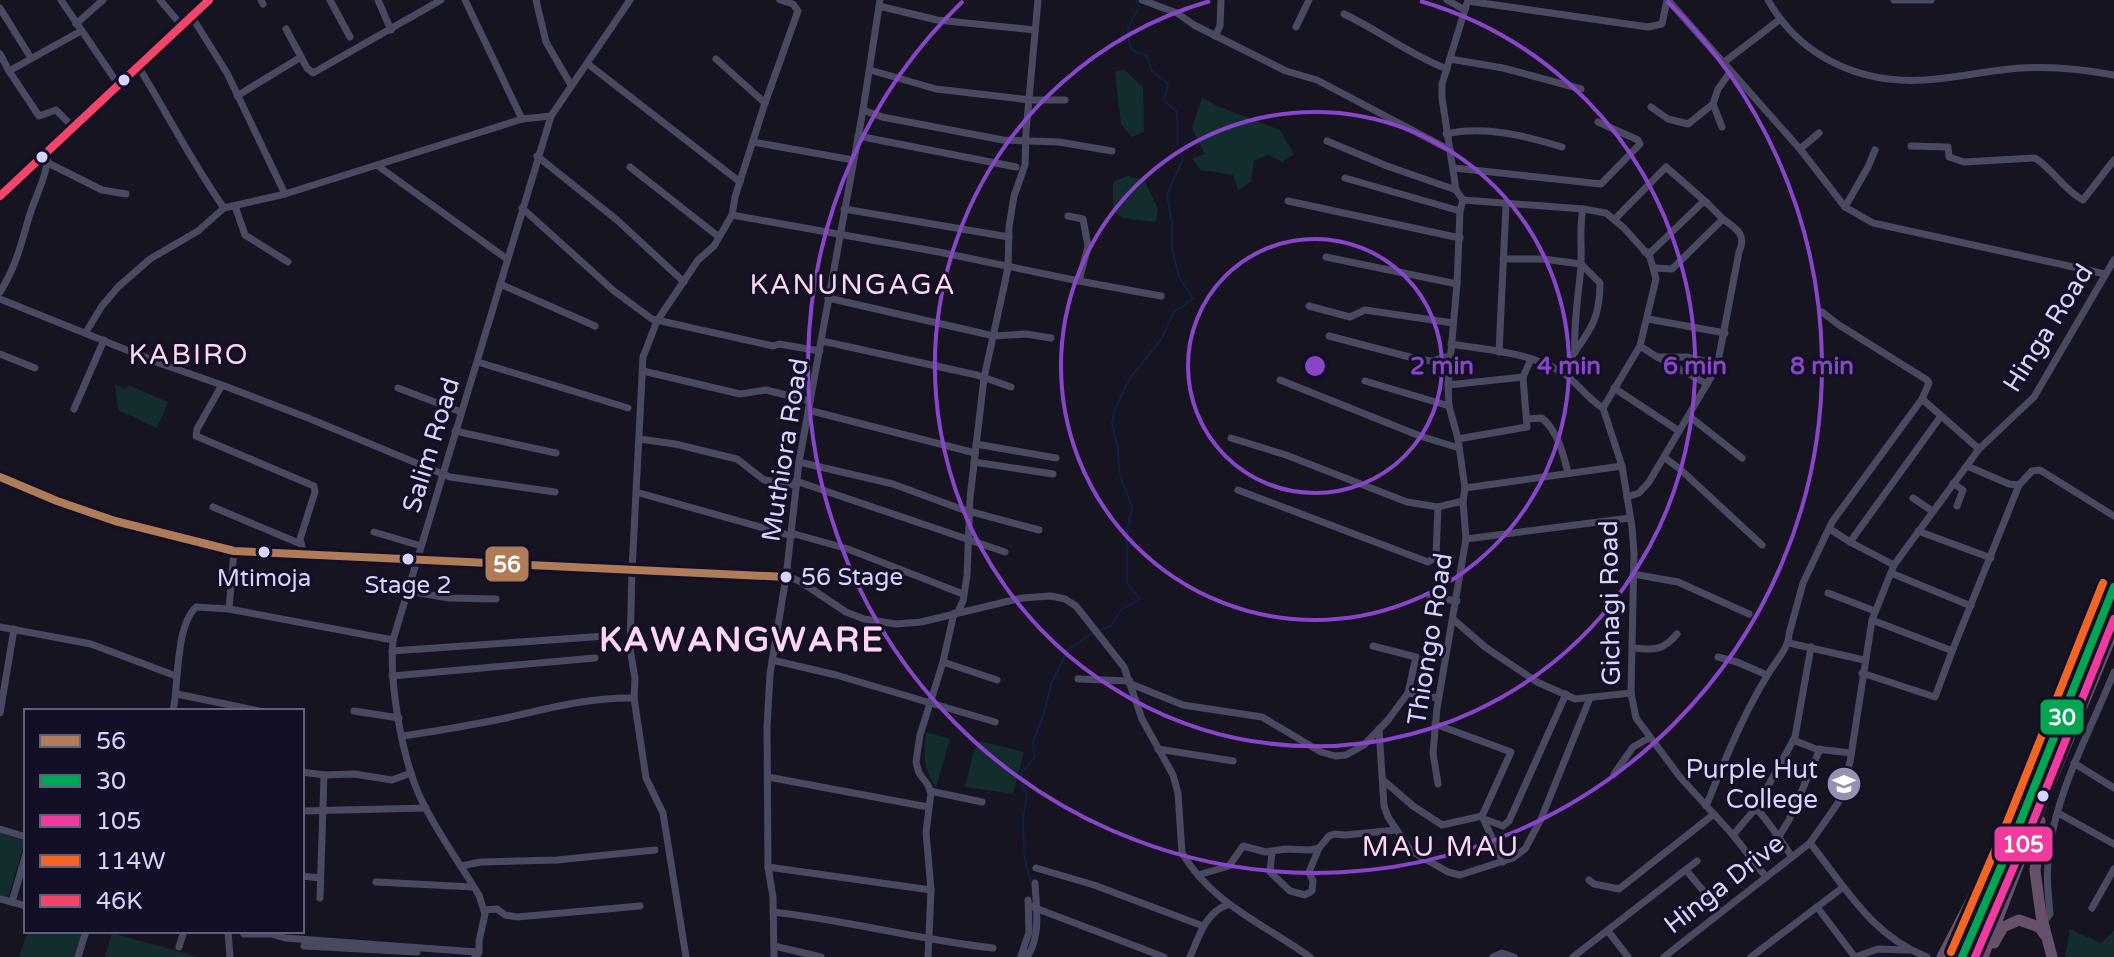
<svg xmlns="http://www.w3.org/2000/svg" width="2114" height="957" font-family="'Varela Round',sans-serif">
	<rect width="100%" height="100%" fill="#161421"/>
	<!-- green -->
	<g fill="#132c2d">
		<polygon points="1124,69 1143,87 1144,132 1132,137 1121,124 1115,72"/>
		<polygon points="1202,97 1217,106 1280,130 1294,154 1283,162 1268,155 1254,161 1251,182 1238,190 1233,175 1201,170 1192,158 1205,154 1192,128"/>
		<polygon points="1127,176 1144,180 1158,209 1156,222 1123,218 1113,211 1113,182"/>
		<polygon points="115,385 126,389 128,385 168,402 157,428 118,410"/>
		<path d="M926 732 950 739 936 787C923 768 923 755 926 732Z"/>
		<polygon points="980,741 1024,752 1013,794 965,787 973,754"/>
		<polygon points="0,833 25,841 8,898 0,896"/>
		<polygon points="2070,929 2101,943 2114,931 2114,957 2065,957"/>
		<polygon points="28,931 83,931 74,957 19,957"/>
		<polygon points="112,933 199,957 105,957"/>
	</g>
	<g fill="none" stroke-linecap="round" stroke-linejoin="round">
		<!-- stream -->
		<g stroke="#0d2144" stroke-width="2">
			<polyline points="1100,630 1111,626 1121,610 1140,599 1127,583 1127,531 1132,507 1119,472 1118,448 1112,424 1114,412 1129,379 1162,338 1174,312 1193,299 1179,277 1172,248 1172,224 1167,194 1183,159 1178,146 1177,112 1164,100 1168,84 1151,70 1148,57 1130,49 1128,28 1139,7 1136,0"/>
			<polyline points="1032,887 1024,855 1023,821 1027,793 1022,787 1027,781 1022,778 1021,773 1035,757 1033,741 1043,717 1051,684 1068,650 1094,632"/>
			<polyline points="1032,926 1033,909"/>
		</g>
		<!-- minor -->
		<g stroke="#4a4962" stroke-width="7">
			<polyline points="61,0 118,84"/>
			<polyline points="160,0 182,26"/>
			<polyline points="261,0 263,4"/>
			<polyline points="330,0 350,37"/>
			<polyline points="378,0 391,30"/>
			<polyline points="465,0 522,119"/>
			<polyline points="536,0 546,42 571,85"/>
			<polyline points="1142,0 1177,13 1194,25 1286,71 1317,80 1450,150"/>
			<polyline points="1447,0 1465,10"/>
			<polyline points="1668,0 1800,149 1845,207 1873,223 2105,274"/>
			<path d="M1768 0C1800 57 1860 84 1924 80 1957 78 1989 70 2022 68 2054 66 2083 69 2114 75"/>
			<polyline points="1894,0 1931,0"/>
			<polyline points="1468,1 1648,27 1662,24 1667,0"/>
			<polyline points="879,6 937,20 1035,30"/>
			<polyline points="0,8 31,58"/>
			<path d="M1344 14C1380 31 1410 55 1447 69"/>
			<polyline points="192,17 227,73 285,194 522,119 551,116"/>
			<polyline points="76,24 103,0"/>
			<polyline points="1296,27 1309,0"/>
			<polyline points="286,29 307,68 313,73 441,0"/>
			<polyline points="1215,36 1220,26 1221,0"/>
			<polyline points="0,54 9,71"/>
			<polyline points="716,59 765,103"/>
			<polyline points="1450,59 1503,68 1581,89"/>
			<polyline points="1723,63 1779,20"/>
			<polyline points="588,64 740,182"/>
			<path d="M138 66C167 113 192 163 224 208"/>
			<polyline points="870,70 936,89 1030,100 1065,100"/>
			<polyline points="237,96 301,57"/>
			<polyline points="1651,107 1668,119 1688,124 1713,104"/>
			<polyline points="863,110 882,117 1003,140 1059,142 1112,151"/>
			<polyline points="73,127 56,110 39,116 9,71 81,31"/>
			<polyline points="1722,127 1713,104 1718,89 1731,71"/>
			<path d="M1446 134C1483 125 1526 136 1562 147"/>
			<polyline points="858,136 1016,167"/>
			<polyline points="1327,141 1387,166 1456,190"/>
			<polyline points="753,142 853,160"/>
			<path d="M1911 146 1948 147 1949 157 1964 162 2035 158C2053 169 2064 190 2083 200L2114 160"/>
			<polyline points="1800,149 1819,133"/>
			<polyline points="537,156 617,220 684,282"/>
			<polyline points="48,163 102,190 126,194"/>
			<polyline points="378,166 507,259"/>
			<polyline points="630,167 719,237"/>
			<polyline points="1454,168 1601,184 1640,144 1638,140 1598,122"/>
			<polyline points="1345,178 1460,211"/>
			<polyline points="1463,200 1583,209 1606,213 1624,228 1650,257 1656,279 1640,346 1603,408"/>
			<polyline points="1288,201 1460,238"/>
			<polyline points="235,206 245,235 288,262"/>
			<polyline points="1845,207 1868,167 1875,150"/>
			<polyline points="522,208 614,291 652,319 773,346 779,344 820,351"/>
			<polyline points="844,209 1009,237"/>
			<polyline points="732,215 939,252 1079,281 1088,246 1083,219 1068,216"/>
			<polyline points="1615,219 1666,167 1707,203"/>
			<polyline points="1645,252 1651,252 1703,202 1707,203 1723,219"/>
			<polyline points="1326,257 1457,284"/>
			<path d="M1503 259H1543L1581 264 1600 283C1600 319 1590 330 1572 356 1567 363 1567 367 1559 371"/>
			<polyline points="1079,281 1161,296"/>
			<polyline points="500,284 595,326"/>
			<path d="M0 292C16 267 21 244 29 217 36 194 48 175 48 151"/>
			<polyline points="828,298 994,336 1026,334 1051,338"/>
			<polyline points="0,299 159,363 222,385 197,429 196,436 314,486 315,492 300,539 304,555"/>
			<polyline points="1309,306 1350,317 1365,310 1453,323"/>
			<polyline points="1822,312 1839,325 1927,380 1929,383 1922,399 1979,449"/>
			<polyline points="1648,319 1725,333"/>
			<polyline points="86,332 102,306 118,287 150,259 198,231 224,208 285,194"/>
			<polyline points="1329,336 1417,359 1431,361 1449,356"/>
			<polyline points="822,341 977,375 1011,387"/>
			<path d="M1451 344C1488 350 1527 352 1560 371 1577 381 1586 398 1603 408L1622 466 1632 527 1634 553 1631 693 1636 718 1680 777 1733 835 1766 877"/>
			<polyline points="1640,346 1657,357 1686,357 1718,364"/>
			<polyline points="1499,352 1506,205"/>
			<path d="M1575 352C1573 323 1579 294 1581 265 1582 245 1579 228 1583 209"/>
			<polyline points="0,354 35,368"/>
			<polyline points="1657,357 1707,384"/>
			<polyline points="478,362 628,408"/>
			<polyline points="643,371 740,394 766,390 810,401"/>
			<polyline points="1280,380 1420,436 1459,448"/>
			<polyline points="1365,381 1449,406"/>
			<polyline points="222,385 308,418 450,477 555,492"/>
			<polyline points="1448,385 1523,377"/>
			<polyline points="398,388 461,412"/>
			<polyline points="1614,388 1679,431"/>
			<polyline points="74,409 104,340"/>
			<polyline points="808,410 975,453"/>
			<polyline points="1689,416 1742,458"/>
			<path d="M1527 419 1542 418C1558 432 1563 453 1568 473"/>
			<polyline points="455,431 556,453"/>
			<polyline points="1231,438 1286,455 1407,502 1438,507 1436,557 1428,562 1238,490"/>
			<polyline points="640,439 675,444 737,459 764,480 795,485"/>
			<polyline points="1458,439 1527,427 1523,377 1531,359"/>
			<polyline points="976,444 1056,458"/>
			<polyline points="1664,457 1681,470 1762,545"/>
			<polyline points="799,462 893,484 961,509 1039,530"/>
			<polyline points="974,462 1053,474"/>
			<polyline points="1967,466 2009,484 2019,485 2032,471 2040,470 2114,516"/>
			<path d="M0 477C75 513 153 533 234 551L790 577 801 582 846 612 864 619 896 624 921 622 1022 598 1051 596 1065 599 1076 606 1124 667 1142 719 1173 775 1178 793 1182 853C1212 904 1264 924 1310 957"/>
			<polyline points="796,481 1005,552"/>
			<polyline points="1953,483 1963,490 1957,506"/>
			<polyline points="1465,488 1622,466"/>
			<polyline points="636,492 792,536"/>
			<path d="M1627 497 1639 493 1649 482 1717 367 1739 252C1747 235 1737 229 1723 219L1672 269 1655 268"/>
			<polyline points="1913,498 1932,511"/>
			<polyline points="213,507 301,544"/>
			<polyline points="1438,507 1463,501"/>
			<polyline points="1830,529 1850,542"/>
			<polyline points="1918,531 1991,558"/>
			<polyline points="374,532 421,546"/>
			<polyline points="791,533 848,549 963,594"/>
			<polyline points="1466,539 1630,518"/>
			<polyline points="1894,565 1850,542 1941,416"/>
			<polyline points="1891,573 1971,606"/>
			<polyline points="1633,574 1678,582 1749,614"/>
			<polyline points="408,591 449,598 496,599"/>
			<polyline points="1828,593 1875,611"/>
			<polyline points="1430,597 1457,601"/>
			<polyline points="229,609 234,551"/>
			<polyline points="958,612 963,601 967,576 970,498 984,378 1008,268 1009,227 1014,196 1025,165 1026,132 1038,0"/>
			<polyline points="1453,619 1485,647 1537,682 1575,699 1631,693"/>
			<polyline points="1872,620 1950,650 1953,649 2019,485"/>
			<polyline points="0,627 91,644 176,676"/>
			<polyline points="1789,643 1864,660"/>
			<polyline points="1373,646 1416,657 1408,693"/>
			<path d="M1633 648C1654 650 1663 651 1677 634"/>
			<polyline points="392,651 606,636"/>
			<polyline points="1718,657 1737,662 1767,675"/>
			<polyline points="772,660 836,675 995,722"/>
			<polyline points="943,662 997,680"/>
			<polyline points="1862,673 1935,697 1953,649"/>
			<polyline points="392,676 595,658"/>
			<polyline points="1078,679 1130,681"/>
			<polyline points="1131,684 1183,705 1262,717 1321,752 1335,756 1346,755 1364,745 1388,720 1408,693 1438,698"/>
			<polyline points="177,694 259,711"/>
			<polyline points="634,698 635,678 630,649 632,570 643,357 657,321 698,260 714,246 732,215 735,197 765,103 798,11 793,4 780,0"/>
			<path d="M173 711C179 684 175 627 196 607L229 609 393 640"/>
			<polyline points="354,711 399,718"/>
			<polyline points="0,713 14,629"/>
			<polyline points="1435,724 1511,752 1482,816"/>
			<polyline points="1379,729 1384,806 1388,817 1411,851 1448,872 1460,875 1513,858 1525,849 1541,819 1590,698"/>
			<path d="M403 736C437 731 472 725 506 718 549 708 590 697 634 698L646 778 663 813 686 957"/>
			<polyline points="1793,740 1816,749 1851,753"/>
			<polyline points="1158,749 1233,761"/>
			<polyline points="2074,763 2114,788"/>
			<polyline points="302,772 324,775 354,774 392,780 411,773"/>
			<polyline points="1614,774 1633,747 1649,738"/>
			<polyline points="768,777 928,807"/>
			<polyline points="1383,780 1413,806 1442,825 1482,816 1503,862"/>
			<polyline points="1438,784 1433,753 1437,708 1466,539 1463,501 1465,488 1458,439 1449,406 1448,385 1457,284 1460,211 1463,200 1456,190 1442,98 1442,84 1468,0"/>
			<polyline points="930,791 982,802"/>
			<path d="M1706 806C1725 760 1743 714 1770 671 1777 660 1789 647 1789 634L1803 583 1832 522 1922 399"/>
			<path d="M1756 808C1770 823 1780 839 1792 857"/>
			<polyline points="302,811 426,808"/>
			<polyline points="2058,813 2114,844"/>
			<polyline points="1484,819 1503,826 1509,821 1566,694"/>
			<polyline points="0,829 26,837"/>
			<polyline points="1733,835 1756,808 1795,737 1811,647"/>
			<polyline points="1778,838 1789,820 1820,749"/>
			<path d="M1810 843C1846 888 1871 935 1927 957"/>
			<polyline points="1272,852 1270,872 1290,891 1305,895 1312,891 1313,881 1309,872 1319,848"/>
			<polyline points="461,866 481,862 557,860 655,850"/>
			<polyline points="768,867 931,890"/>
			<polyline points="1036,868 1094,885 1203,926"/>
			<polyline points="1686,870 1720,911"/>
			<polyline points="1198,875 1229,866 1243,846 1266,852 1285,849 1310,850 1319,848 1329,836 1334,834 1345,835 1396,830"/>
			<polyline points="302,876 320,878"/>
			<polyline points="1589,880 1594,884 1619,889 1714,814"/>
			<polyline points="376,882 473,887"/>
			<polyline points="320,898 324,775"/>
			<polyline points="0,899 26,906"/>
			<polyline points="12,902 26,854"/>
			<polyline points="1030,906 1164,957"/>
			<polyline points="1817,907 1855,957 1878,949 1909,950"/>
			<polyline points="2092,908 2114,869"/>
			<polyline points="484,910 497,909 505,915 517,917 640,906"/>
			<path d="M773 912C847 920 919 940 993 948"/>
			<path d="M2043 923 2050 914C2048 893 2046 873 2049 852 2057 789 2091 730 2114 672"/>
			<polyline points="228,931 230,957"/>
			<polyline points="242,931 244,934 272,934 285,938 477,952"/>
			<polyline points="1608,931 1628,957"/>
			<polyline points="304,946 417,952"/>
			<polyline points="774,946 821,957"/>
			<polyline points="179,947 184,931"/>
			<path d="M1023 953 1029 954C1041 933 1036 905 1035 883"/>
			<polyline points="1021,956 1029,932 1028,900"/>
			<polyline points="78,957 86,931"/>
			<path d="M475 957 479 953V941L485 914 479 895C460 864 437 832 421 799 402 759 389 683 393 640L551 116 630 0"/>
			<polyline points="774,957 773,897 768,867 767,727 770,674 786,577 799,462 863,110 880,0"/>
			<polyline points="928,957 931,890 926,832 931,793 928,785 919,773 916,762 920,735 943,662 954,613"/>
			<path d="M1190 957C1199 937 1205 913 1227 905"/>
			<polyline points="1493,957 1502,953 1514,957"/>
			<polyline points="1573,957 1697,861"/>
			<polyline points="1664,957 1810,843 1838,803 1850,762 1872,620 1894,565 1979,449 2034,397 2114,260"/>
			<polyline points="1751,957 1842,888"/>
		</g>
		<!-- major -->
		<polyline stroke="#5e5373" stroke-width="9" points="0,196 209,0"/>
		<!-- highway -->
		<g stroke="#67516a" stroke-width="11">
			<polyline points="2040,821 2035,871 2041,915 2052,957"/>
			<polyline points="1994,943 2003,927 2019,920 2039,927 2045,935"/>
			<polyline points="1942,957 2017,812"/>
			<polyline points="1962,957 2019,825 2114,587"/>
			<polyline points="1983,957 2046,793 2114,630"/>
		</g>
		<defs>
			<polyline id="bus-1" points="0,477 57,501 115,521 234,551 786,577"/>
			<polyline id="bus-2" points="1962,957 2019,825 2114,587"/>
			<polyline id="bus-3" points="1975,957 2030,829 2114,619"/>
			<polyline id="bus-4" points="1951,952 2008,820 2103,583"/>
			<polyline id="bus-5" points="0,196 209,0"/>
		</defs>
		<!-- bus-1 casing -->
		<use href="#bus-1" stroke="#130f26" stroke-width="14"/>
		<!-- bus-2 casing -->
		<use href="#bus-2" stroke="#130f26" stroke-width="14"/>
		<!-- bus-3 casing -->
		<use href="#bus-3" stroke="#130f26" stroke-width="14"/>
		<!-- bus-4 casing -->
		<use href="#bus-4" stroke="#130f26" stroke-width="14"/>
		<!-- bus-5 casing -->
		<use href="#bus-5" stroke="#130f26" stroke-width="14"/>
		<!-- bus-1 -->
		<use href="#bus-1" stroke="#b07c57" stroke-width="8"/>
		<!-- bus-2 -->
		<use href="#bus-2" stroke="#00a651" stroke-width="8"/>
		<!-- bus-3 -->
		<use href="#bus-3" stroke="#f13a9d" stroke-width="8"/>
		<!-- bus-4 -->
		<use href="#bus-4" stroke="#f26522" stroke-width="8"/>
		<!-- bus-5 -->
		<use href="#bus-5" stroke="#f34667" stroke-width="8"/>
	</g>
	<!-- distance rings -->
	<g fill="none" stroke="#8945c9" stroke-width="4">
		<circle cx="1315" cy="366" r="127"/>
		<circle cx="1315" cy="366" r="254"/>
		<path d="M1420 1A380 380 0 1 1 1210 1"/>
		<path d="M1667 1A507 507 0 1 1 963 1"/>
	</g>
	<!-- icons -->
	<defs>
		<symbol id="university-disc" viewBox="-11 -11 22 22"><circle r="9.5" fill="#9591b1" stroke="#130f26"/><path d="M0-5L7-2L0 1L-7-2ZM-4 1L0 2.5L4 1V4Q0 6-4 4Z" fill="#fff"/></symbol>
	</defs>
	<g fill-rule="evenodd">
		<use href="#university-disc" x="1824" y="764" width="40" height="40"/>
	</g>
	<!-- markers -->
	<g fill="#d9d4ff" stroke="#130f26" stroke-width="3">
		<circle cx="124" cy="80" r="7"/>
		<circle cx="42" cy="157" r="7"/>
		<circle cx="264" cy="552" r="7"/>
		<circle cx="408" cy="559" r="7"/>
		<circle cx="786" cy="577" r="7"/>
		<circle cx="2043" cy="796" r="7"/>
	</g>
	<g text-anchor="middle" dominant-baseline="central" stroke-width="6" stroke-linejoin="round" paint-order="stroke">
		<!-- bus labels -->
		<g font-size="24" fill="#d9d4ff" stroke="#130f26">
			<text x="801" y="577" text-anchor="start">56 Stage</text>
			<text x="264" y="578">Mtimoja</text>
			<text x="408" y="585">Stage 2</text>
		</g>
		<!-- street labels -->
		<g font-size="26" fill="#d9d4ff" stroke="#130f26">
			<text transform="translate(2048 328) rotate(-58)">Hinga Road</text>
			<text transform="translate(431 445) rotate(-73)">Salim Road</text>
			<text transform="translate(785 450) rotate(-81)">Muthiora Road</text>
			<text transform="translate(1610 603) rotate(-91)">Gichagi Road</text>
			<text transform="translate(1430 639) rotate(-81)">Thiongo Road</text>
			<text transform="translate(1724 884) rotate(-38)">Hinga Drive</text>
		</g>
		<!-- poi labels -->
		<g font-size="26" fill="#d9d4ff" stroke="#130f26" text-anchor="end">
			<text x="1818" y="769">Purple Hut<tspan x="1818" dy="30">College</tspan></text>
		</g>
		<!-- neighbourhood labels -->
		<g font-size="28" letter-spacing="2" fill="#ffd6f0" stroke="#130f26">
			<text x="853" y="285">KANUNGAGA</text>
			<text x="189" y="355">KABIRO</text>
			<text x="1441" y="847">MAU MAU</text>
		</g>
		<!-- district labels -->
		<g font-size="34" font-weight="bold" letter-spacing="2" fill="#ffd6f0" stroke="#130f26">
			<text x="742" y="640">KAWANGWARE</text>
		</g>
	</g>
	<circle cx="1315" cy="366" r="12" fill="#8945c9" stroke="#130f26" stroke-width="4"/>
	<g font-size="24" text-anchor="middle" font-weight="bold" fill="#8945c9" stroke="#130f26" stroke-width="6" stroke-linejoin="round" paint-order="stroke">
		<text x="1442" y="374">2 min</text>
		<text x="1569" y="374">4 min</text>
		<text x="1695" y="374">6 min</text>
		<text x="1822" y="374">8 min</text>
	</g>
	<g stroke="#130f26" stroke-width="3">
		<rect x="484" y="545" width="46" height="38" rx="8" fill="#b07c57"/>
		<rect x="2039" y="698" width="46" height="38" rx="8" fill="#00a651"/>
		<rect x="1993" y="825" width="61" height="38" rx="8" fill="#f13a9d"/>
	</g>
	<g font-size="22" text-anchor="middle" font-weight="bold" fill="#fff">
		<text x="507" y="572">56</text>
		<text x="2062" y="725">30</text>
		<text x="2023" y="852">105</text>
	</g>
	<!-- legend -->
	<rect x="24" y="709" width="280" height="224" fill="#130f26" stroke="#625e7d" stroke-width="2"/>
	<rect x="40" y="735" width="40" height="12" fill="#b07c57" stroke="#625e7d" stroke-width="2"/>
	<text x="96" y="749" font-size="24" fill="#d9d4ff">56</text>
	<rect x="40" y="775" width="40" height="12" fill="#00a651" stroke="#625e7d" stroke-width="2"/>
	<text x="96" y="789" font-size="24" fill="#d9d4ff">30</text>
	<rect x="40" y="815" width="40" height="12" fill="#f13a9d" stroke="#625e7d" stroke-width="2"/>
	<text x="96" y="829" font-size="24" fill="#d9d4ff">105</text>
	<rect x="40" y="855" width="40" height="12" fill="#f26522" stroke="#625e7d" stroke-width="2"/>
	<text x="96" y="869" font-size="24" fill="#d9d4ff">114W</text>
	<rect x="40" y="895" width="40" height="12" fill="#f34667" stroke="#625e7d" stroke-width="2"/>
	<text x="96" y="909" font-size="24" fill="#d9d4ff">46K</text>
</svg>
